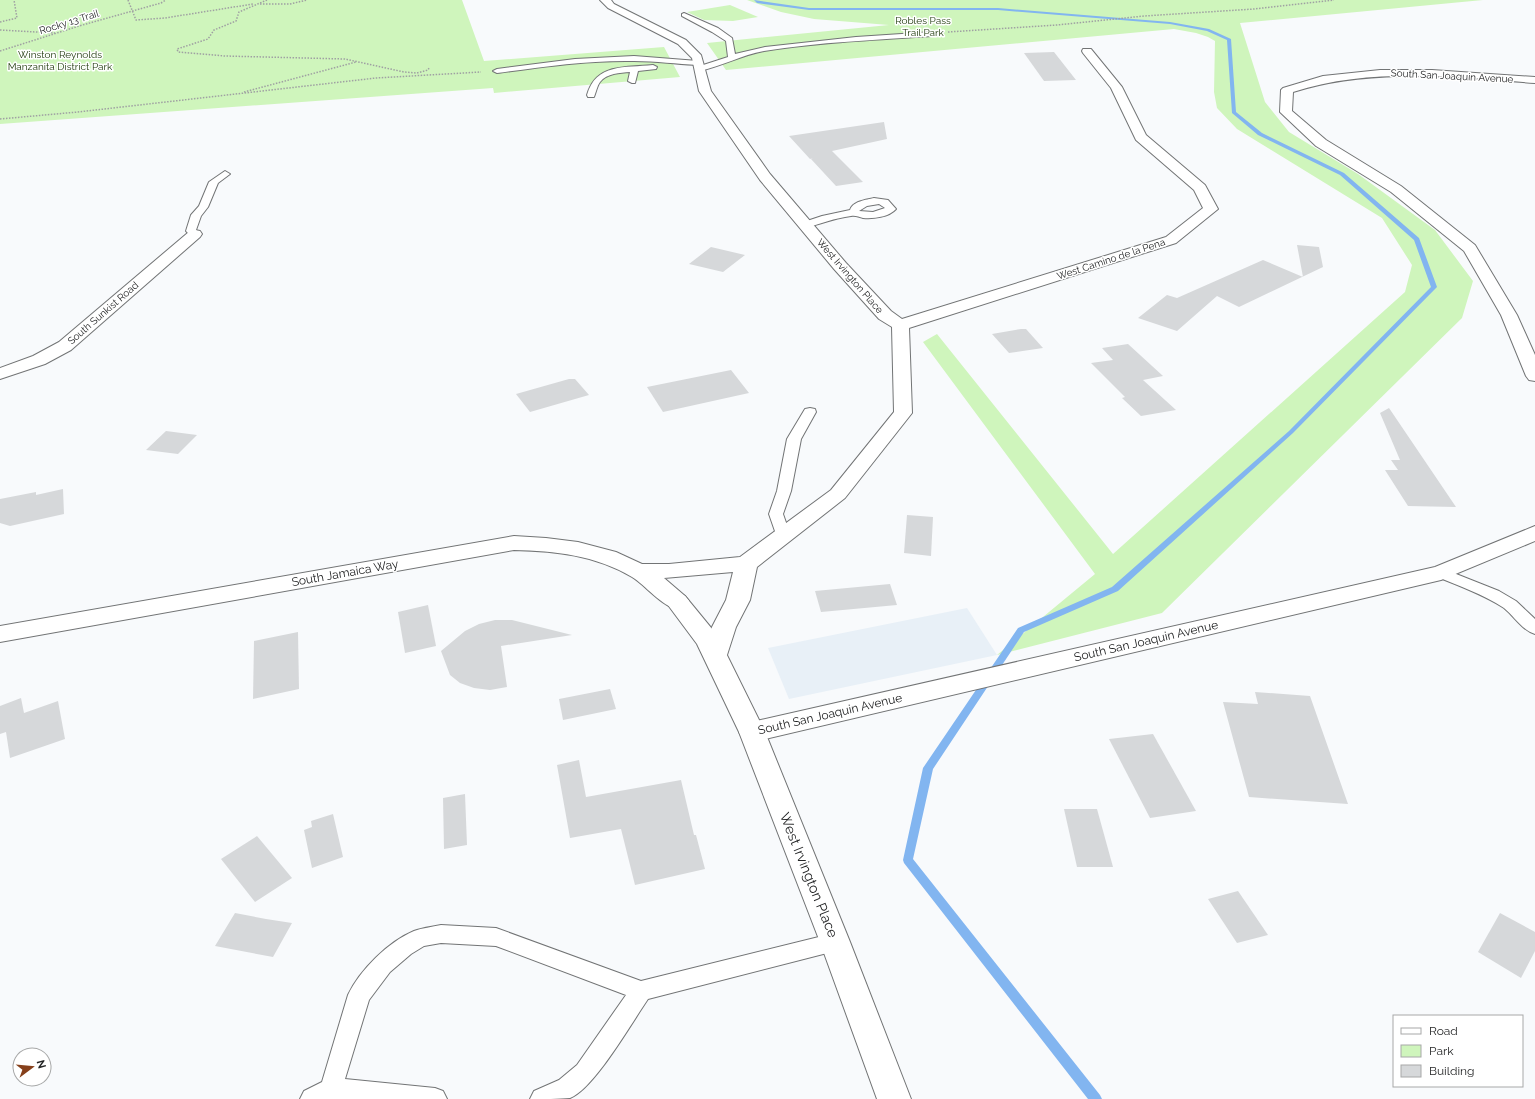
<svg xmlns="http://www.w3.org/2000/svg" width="1535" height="1099" font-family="Raleway,sans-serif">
	<rect width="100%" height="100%" fill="#f8fafc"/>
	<!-- built -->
	<polygon fill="#e8f0f7" points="967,608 997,655 789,699 768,648"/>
	<!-- green -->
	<g fill="#cff5bc">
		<polygon points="0,0 462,0 484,61 664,47 680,77 494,93 493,88 0,124"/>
		<polygon points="747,0 1483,0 1240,23 1265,102 1289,132 1358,174 1435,230 1473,281 1462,318 1162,613 997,655 1095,574 923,342 937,334 1113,554 1405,292 1412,265 1382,218 1237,129 1217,108 1214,92 1215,41 1208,37 1196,33 1174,29 726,70 707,43 889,25 814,19 781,12"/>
		<polygon points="730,5 758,17 733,21 704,20 687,12"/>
	</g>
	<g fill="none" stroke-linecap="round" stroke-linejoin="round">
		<!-- stream -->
		<polygon fill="#82b5f0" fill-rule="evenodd" points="754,0 809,8 998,8 1170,22 1209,29 1231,39 1236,112 1262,133 1344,173 1419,238 1437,287 1293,433 1118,591 1024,632 933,769 913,859 1100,1095 1102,1099 1088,1099 904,863 903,860 923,768 1018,628 1112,587 1289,431 1431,287 1414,240 1340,175 1258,135 1232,113 1227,40 1207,31 1170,24 998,10 809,10 757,3"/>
	</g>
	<!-- building -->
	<g fill="#d6d8da">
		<polygon points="1054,52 1076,80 1044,81 1024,53"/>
		<polygon points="884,122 887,139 832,151 863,182 836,186 811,159 813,158 810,159 789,136"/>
		<polygon points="1297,245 1319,247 1323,267 1239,307 1217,296 1177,331 1138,318 1167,295 1177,298 1263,260 1303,277"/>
		<polygon points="711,247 745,255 723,272 689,264"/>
		<polygon points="1021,329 1026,329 1043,348 1009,353 992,334"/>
		<polygon points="1128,344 1163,376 1143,380 1176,410 1141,416 1122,398 1125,397 1091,363 1113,360 1102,348"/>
		<polygon points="731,370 749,393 663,412 647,387"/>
		<polygon points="569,379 575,379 589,395 530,412 516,394"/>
		<polygon points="1389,408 1456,507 1408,506 1385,470 1398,470 1391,460 1400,460 1380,413"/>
		<polygon points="166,431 197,435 178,454 146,450"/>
		<polygon points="63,489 64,514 10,526 0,523 0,499 36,492 36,495"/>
		<polygon points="907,515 933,517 931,556 904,553"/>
		<polygon points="890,584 897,605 821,612 815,591"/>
		<polygon points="428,605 436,646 405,653 398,612"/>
		<polygon points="495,620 512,620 572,635 501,646 507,687 490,690 474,688 460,683 450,675 441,651 465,631 479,624"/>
		<polygon points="298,632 299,689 253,699 254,641"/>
		<polygon points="610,689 616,709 563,720 559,699"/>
		<polygon points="1255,692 1310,696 1348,804 1249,797 1223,702 1258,704"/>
		<polygon points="21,698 24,713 58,701 65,739 10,758 6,732 0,734 0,706"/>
		<polygon points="1153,734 1196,811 1150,818 1109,739"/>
		<polygon points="579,760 586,797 681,780 694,835 696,835 705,869 635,885 621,829 570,838 557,765"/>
		<polygon points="465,794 467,845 444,849 443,798"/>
		<polygon points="1064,809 1097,809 1113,867 1077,867"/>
		<polygon points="333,814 343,857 312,868 304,830 312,827 311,821"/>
		<polygon points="257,836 292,878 255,902 221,859"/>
		<polygon points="1238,891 1268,935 1237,943 1208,899"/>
		<polygon points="235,913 266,919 292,923 273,957 215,946"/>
		<polygon points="1500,913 1535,932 1535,951 1521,978 1478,952"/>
	</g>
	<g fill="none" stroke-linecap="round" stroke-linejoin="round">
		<defs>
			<g id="service">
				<path d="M684 13 718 28 732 38 735 54 765 47 856 37 932 32 936 34 932 36C877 40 819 42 764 51 742 55 722 66 700 71H697V67L728 57 726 41 712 32 682 16V14Z"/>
				<path d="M634 56 698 61 702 63 698 65C677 64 656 61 634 61 588 60 542 67 497 73L493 71 497 69 575 59Z"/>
				<path d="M653 65 657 67 656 69 638 71 635 83H632L628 81 630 72C620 73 607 73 600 82 597 86 596 92 594 97H588L587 95C596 63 625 68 653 65Z"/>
				<polygon points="225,171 230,174 218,183 208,207 201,216 196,230 200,234 199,236 191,236 186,231 191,215 199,206 209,182"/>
				<path d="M874 198 888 200 896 209C889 217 873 219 863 218 859 217 855 215 851 216 835 218 820 224 805 228L800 225 801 223 822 216 850 210C853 201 866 200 874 198ZM879 204 885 208 873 212 859 211 867 206Z"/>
				<polygon points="810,408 815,409 816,412 801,439 791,491 783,514 791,537 789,540 784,542 779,540 777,537 769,514 777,491 787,439 805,409"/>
				<path d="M1441 568 1499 591 1516 601 1535 619V634C1522 630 1514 616 1504 608 1483 594 1458 586 1436 576L1433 573 1436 570Z"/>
				<path d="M441 925 496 928 641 981 835 933 842 935 845 942 842 949 835 951 648 999C632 1022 594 1089 570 1098 561 1099 541 1099 530 1099L534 1091 559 1080 577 1065 626 995 496 946 441 943 424 946 411 954 390 972 369 1000 345 1079 435 1088 443 1091 447 1099H300L304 1091 322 1082 348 995C360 970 388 942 414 931 422 928 432 927 441 925Z"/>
			</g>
			<g id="minor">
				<path d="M600 0H611L614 4 686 40 701 55 711 91 770 174 846 263 891 311 902 319 1166 237 1203 208 1194 190 1136 140 1111 88 1083 53 1082 51 1083 49H1091L1122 87 1146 135 1205 185 1218 209 1176 243 909 328 912 413 845 498 757 567 750 600 736 627 727 655 724 661 715 663 706 661 703 655 712 627 726 600 733 572 664 578 685 596 689 601 685 606C683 607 679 609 676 608 664 608 644 584 632 577 595 555 555 551 514 550L0 642V626L514 536 546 538 578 542 616 552 642 564H669L740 557 831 490 894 412 892 327 879 319 834 269 760 180 699 91 692 58 678 44 608 8Z"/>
				<path d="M1380 70H1432L1535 77V83C1455 77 1371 67 1293 92L1292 111 1326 140 1401 186 1475 245 1517 315 1535 355V381L1529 380 1526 376 1501 315 1464 251 1391 192 1316 146 1280 112 1281 90 1283 88 1323 76Z"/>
				<polygon points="195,230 200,231 202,234 200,237 71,350 45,364 0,379 0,368 33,356 59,342 190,231"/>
				<polygon points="1535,526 1535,541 1441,580 752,742 743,739 739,732 743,725 752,722 1435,567"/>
			</g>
			<polygon id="tertiary" points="677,593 685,596 717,635 765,732 850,942 911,1099 877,1099 820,942 739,732 697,644 665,601 669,596"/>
		</defs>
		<!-- service casing -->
		<use href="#service" stroke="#727475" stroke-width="2"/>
		<!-- minor casing -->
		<use href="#minor" stroke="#727475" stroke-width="2"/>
		<!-- tertiary casing -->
		<use href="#tertiary" stroke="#727475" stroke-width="2"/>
		<!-- path -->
		<g stroke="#9fa0a2" stroke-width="1.5" stroke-dasharray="1.5 1.5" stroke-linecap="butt">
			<polyline points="128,0 136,20 165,18 253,4"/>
			<polyline points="267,0 239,12 236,21 214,30 208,39 177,49 178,52 225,56 345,59 404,72 417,73 428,70 429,68"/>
			<polyline points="260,4 290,4 307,0"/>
			<polyline points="0,22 17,18 14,0"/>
			<polyline points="0,30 55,33"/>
			<polyline points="948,32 1057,25 1144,16 1254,9 1334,0"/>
			<polyline points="0,51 79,26 161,3 166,0"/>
			<polyline points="244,92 356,62"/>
			<polyline points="0,119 78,112 376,78 481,72"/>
		</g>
		<!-- service -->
		<use href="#service" fill="#fff" fill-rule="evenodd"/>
		<!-- minor -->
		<use href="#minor" fill="#fff" fill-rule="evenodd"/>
		<!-- tertiary -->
		<use href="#tertiary" fill="#fff" fill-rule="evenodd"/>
	</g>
	<g text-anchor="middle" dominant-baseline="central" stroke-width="3" stroke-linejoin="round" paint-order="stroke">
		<!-- far-park labels -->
		<g font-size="10" fill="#1a3507" stroke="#fff">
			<text x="923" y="20">Robles Pass<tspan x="923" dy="12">Trail Park</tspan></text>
			<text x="60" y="54">Winston Reynolds<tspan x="60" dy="12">Manzanita District Park</tspan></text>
		</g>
		<!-- far-street labels -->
		<g font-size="10" fill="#242526" stroke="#fff">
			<text transform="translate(69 22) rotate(-17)">Rocky 13 Trail</text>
			<text transform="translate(1452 76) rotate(3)">South San Joaquin Avenue</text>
			<text transform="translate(1111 259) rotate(-18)">West Camino de la Pena</text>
			<text transform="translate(850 276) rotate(49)">West Irvington Place</text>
			<text transform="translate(103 313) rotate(-41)">South Sunkist Road</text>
		</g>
		<!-- street labels -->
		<g font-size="12" fill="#242526" stroke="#fff">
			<text transform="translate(345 573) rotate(-10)">South Jamaica Way</text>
			<text transform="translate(1146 641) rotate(-13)">South San Joaquin Avenue</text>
			<text transform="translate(830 714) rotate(-13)">South San Joaquin Avenue</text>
		</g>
		<!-- near-street labels -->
		<g font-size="14" fill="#242526" stroke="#fff">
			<text transform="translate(809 875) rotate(68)">West Irvington Place</text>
		</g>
	</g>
	<!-- legend -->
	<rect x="1393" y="1015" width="130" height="72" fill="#ffffff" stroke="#a7a8a8"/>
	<rect x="1401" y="1028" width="20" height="6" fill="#ffffff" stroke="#a7a8a8"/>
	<text x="1429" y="1035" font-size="12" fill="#242526">Road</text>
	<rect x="1401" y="1045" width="20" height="12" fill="#cff5bc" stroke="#a7a8a8"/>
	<text x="1429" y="1055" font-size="12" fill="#242526">Park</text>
	<rect x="1401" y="1065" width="20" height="12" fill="#d6d8da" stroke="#a7a8a8"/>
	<text x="1429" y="1075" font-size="12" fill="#242526">Building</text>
	<!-- north arrow -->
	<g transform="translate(32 1067) rotate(74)"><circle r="19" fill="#ffffff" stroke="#a7a8a8"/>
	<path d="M0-3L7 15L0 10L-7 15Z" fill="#86401b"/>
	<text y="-6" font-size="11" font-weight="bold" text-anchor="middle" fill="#242526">N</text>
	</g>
</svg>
